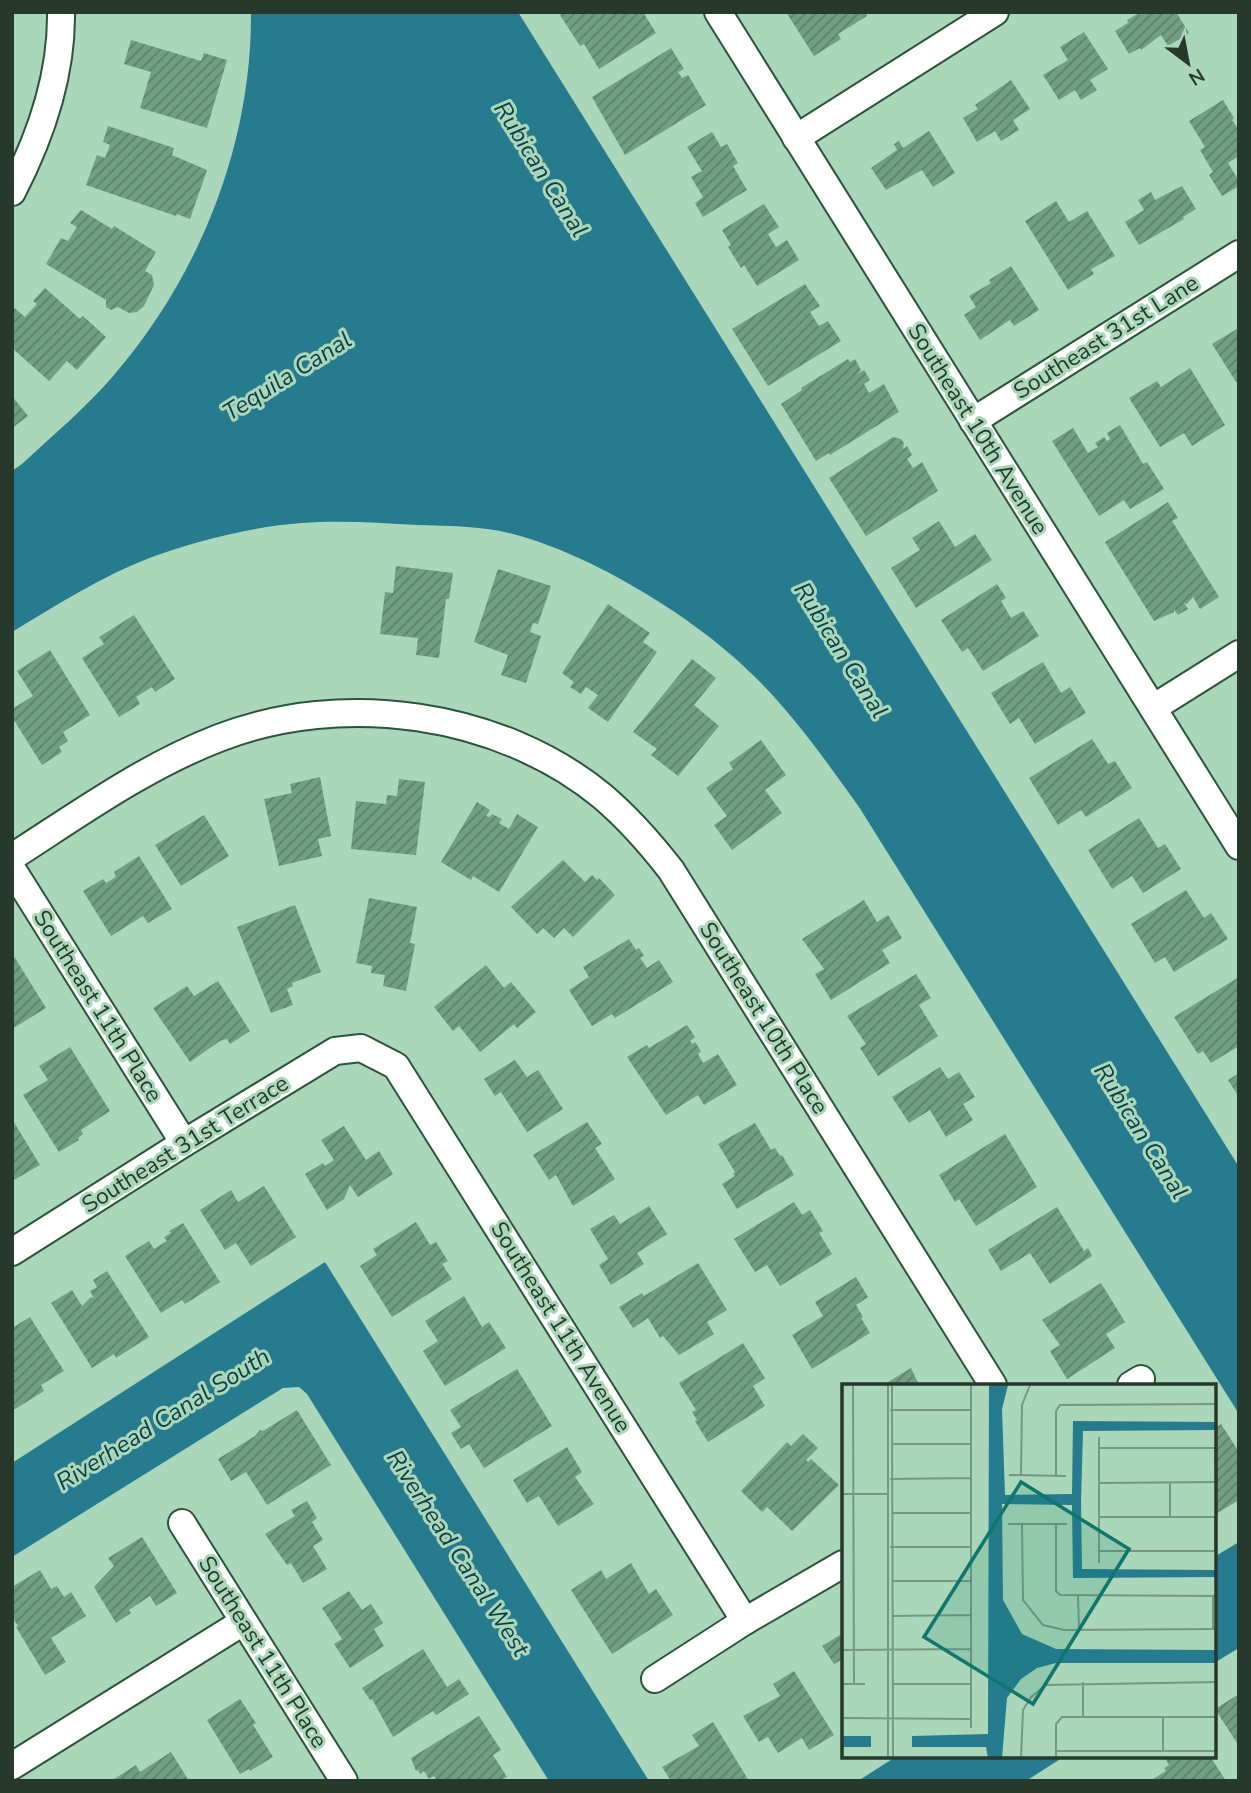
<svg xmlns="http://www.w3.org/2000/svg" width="1251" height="1793" font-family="'Nunito Sans',sans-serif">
	<defs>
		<pattern id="building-hatch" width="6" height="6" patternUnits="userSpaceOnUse" patternTransform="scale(1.75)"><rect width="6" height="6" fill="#729e81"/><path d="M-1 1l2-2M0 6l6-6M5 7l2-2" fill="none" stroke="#5e826a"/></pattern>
	</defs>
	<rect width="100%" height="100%" fill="#aad7b9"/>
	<!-- water -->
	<g fill="#267c8e">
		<path d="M251 12H518L1239 1167V1414L859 807C826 761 793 714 753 675 696 618 591 554 513 534 483 526 449 526 418 525 380 523 340 520 302 523 256 526 195 541 152 557 102 576 58 604 12 632V471L22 464C53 435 87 407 114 375 200 275 252 144 251 12Z"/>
		<polygon points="325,1262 649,1781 549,1781 307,1394 299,1387 283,1388 12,1557 12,1463"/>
		<polygon points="1239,1542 1239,1648 1214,1663 1214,1557"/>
		<polygon points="897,1756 1065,1756 1026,1781 858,1781"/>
	</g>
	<!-- building -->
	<g fill="url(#building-hatch)">
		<polygon points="565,12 643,12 656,33 599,69 584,44 580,46 560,15"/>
		<polygon points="786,12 865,12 867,16 838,34 841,39 814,56"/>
		<polygon points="1144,12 1176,12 1189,33 1168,46 1161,35 1141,50 1140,48 1129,54 1115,31 1128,23 1127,20 1139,13 1140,15"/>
		<polygon points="1084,32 1108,69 1090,80 1097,90 1081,100 1075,90 1059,100 1043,75 1068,60 1060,47"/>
		<polygon points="131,40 201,61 204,53 227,60 207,128 140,108 151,72 124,64"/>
		<polygon points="671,48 684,69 678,72 682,78 688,75 706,105 625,155 592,97"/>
		<polygon points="1011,80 1030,109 1013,120 1019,130 1001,141 995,131 977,142 963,118 978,109 975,105"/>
		<polygon points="1223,100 1234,118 1232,120 1237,127 1239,126 1239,156 1228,163 1239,181 1239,186 1222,196 1209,175 1213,172 1200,150 1205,147 1189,121"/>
		<polygon points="108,126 174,148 172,155 207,170 190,219 177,214 176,216 86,185 97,155 105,158 110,145 103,142"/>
		<polygon points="929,131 955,173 933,187 922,170 886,190 871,168 897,150 894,144 899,141 903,148"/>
		<polygon points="712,132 721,147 727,144 738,163 733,166 747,190 703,217 695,203 703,197 691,177 702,171 687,147"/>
		<polygon points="1182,186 1196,209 1183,217 1184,219 1139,245 1125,222 1144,210 1138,200 1151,192 1155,200"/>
		<polygon points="1056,201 1069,222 1087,211 1115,256 1091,269 1094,274 1068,290 1025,221"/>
		<polygon points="764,204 779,227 768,234 776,247 787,240 799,260 757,286 744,265 741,268 728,247 731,245 722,230"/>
		<polygon points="81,210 112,229 114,226 156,252 145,271 152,275 154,285 144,306 137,312 129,313 118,307 111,310 106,307 106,300 46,264 61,238 68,241 77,227 70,223"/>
		<polygon points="1011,266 1039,310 1014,326 1010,320 980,340 964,315 976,307 969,296 991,283 989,280"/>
		<polygon points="805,284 820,306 810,312 819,326 828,321 841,341 768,386 732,329"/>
		<polygon points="45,288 80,319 83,316 106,337 77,370 67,361 49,381 12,348 12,306 25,317 37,304 33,301"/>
		<polygon points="1237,329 1239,380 1236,382 1212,344"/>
		<polygon points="848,359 850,362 855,359 861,370 857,374 864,370 870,380 864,384 869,393 884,384 899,412 830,455 829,453 816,461 781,404 802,390 801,388"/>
		<polygon points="1190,368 1225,425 1192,446 1184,433 1160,447 1129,398 1157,381 1161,387"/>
		<polygon points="12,396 28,416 12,428"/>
		<polygon points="1120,425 1143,464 1147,462 1164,489 1130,509 1124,500 1099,516 1052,441 1073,428 1088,453 1098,447 1095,443 1104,437 1107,441 1110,439 1107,433"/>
		<polygon points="893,437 901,439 904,443 903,449 907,446 912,455 907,459 913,468 922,462 938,491 866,536 829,478"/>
		<polygon points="1168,502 1178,518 1172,521 1219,597 1200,609 1193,597 1187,604 1184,603 1188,609 1178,615 1174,609 1174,612 1154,621 1105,542"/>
		<polygon points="939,521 955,547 975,534 992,560 916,608 891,568 920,550 912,538"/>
		<polygon points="396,566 453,573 449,599 446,599 439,658 416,655 418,638 380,634 385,592 393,593"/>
		<polygon points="498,569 551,586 538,624 533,623 530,632 541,636 526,683 501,675 508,655 474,642"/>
		<polygon points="997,584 1006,598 1001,601 1011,618 1023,611 1039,636 983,671 968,648 962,652 941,620"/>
		<polygon points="608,604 650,633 643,642 657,652 608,722 588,708 598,695 586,687 581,694 570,687 574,682 562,673"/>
		<polygon points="134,615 175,679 155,692 152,687 136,697 140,704 119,717 82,658 104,644 99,637"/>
		<polygon points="50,650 90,715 63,732 68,741 59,747 62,752 42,765 12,717 12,709 33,696 17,671"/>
		<polygon points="692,659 716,678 694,705 719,726 678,776 651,755 657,749 633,732"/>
		<polygon points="1043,662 1061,693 1070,687 1086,713 1035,744 1019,718 1010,724 991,693"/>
		<polygon points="1092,739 1108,764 1115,761 1132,788 1086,817 1081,810 1058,825 1029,778"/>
		<polygon points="761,740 786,775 765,790 782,813 732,850 714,825 727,816 706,788 733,769 729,763"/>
		<polygon points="320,777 331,836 318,839 322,856 279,866 264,799 292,793 290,784"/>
		<polygon points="399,779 425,782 416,855 351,849 356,801 386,804 387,795 397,796"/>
		<polygon points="477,802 490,810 486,816 490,817 492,814 502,819 499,823 509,829 517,814 538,827 499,892 473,876 471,880 441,862"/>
		<polygon points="204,815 229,856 181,886 155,845"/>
		<polygon points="1139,818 1158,848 1165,844 1181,869 1143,893 1132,876 1112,889 1088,850"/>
		<polygon points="139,856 172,909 148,923 143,916 111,936 83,891 103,879 106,883 116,877 114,872"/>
		<polygon points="563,860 585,882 592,875 597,880 599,878 615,895 573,937 564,928 554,938 543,928 537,934 511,907"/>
		<polygon points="1186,890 1204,918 1211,913 1228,939 1174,972 1165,957 1155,963 1131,924"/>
		<polygon points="369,898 417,907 410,943 415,944 406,991 383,986 385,975 371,973 372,966 356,963"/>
		<polygon points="864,900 877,922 888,915 902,938 882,950 890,963 831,1000 815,974 824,969 802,939"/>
		<polygon points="295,905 321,972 292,983 293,986 287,989 293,1005 271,1013 237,927"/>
		<polygon points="629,939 636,950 639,948 644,956 640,958 647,968 659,960 673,982 615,1018 612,1014 592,1026 569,990 589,977 583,967"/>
		<polygon points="12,953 46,1008 12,1029"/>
		<polygon points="486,965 504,988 511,982 536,1012 517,1028 514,1024 480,1052 459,1026 453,1031 434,1007"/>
		<polygon points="916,974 931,998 919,1005 938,1036 878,1076 860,1048 866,1044 847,1016"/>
		<polygon points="1239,977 1239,1046 1211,1063 1203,1051 1198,1054 1174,1017"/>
		<polygon points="218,981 250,1031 230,1044 227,1039 220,1041 190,1062 153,1008 187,986 194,996"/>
		<polygon points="687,1025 695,1037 690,1041 692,1044 695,1042 701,1051 698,1054 703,1063 718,1054 737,1085 704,1105 698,1095 666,1115 627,1057 647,1045 649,1048"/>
		<polygon points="70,1047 110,1111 81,1130 83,1134 78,1138 79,1140 59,1152 23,1095 48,1080 39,1066"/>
		<polygon points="515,1060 527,1077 538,1070 563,1109 527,1132 501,1092 495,1096 484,1079"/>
		<polygon points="940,1067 948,1079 959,1072 975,1097 963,1104 973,1120 946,1137 930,1110 909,1123 892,1097"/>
		<polygon points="1239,1073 1239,1097 1228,1080"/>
		<polygon points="12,1119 40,1165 12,1181"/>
		<polygon points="587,1122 602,1144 595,1148 615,1179 573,1206 556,1175 549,1180 533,1155"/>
		<polygon points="755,1123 771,1150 775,1148 780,1156 782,1155 794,1175 737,1209 722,1184 735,1176 733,1174 735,1172 718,1144"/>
		<polygon points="344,1126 366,1160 379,1151 393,1174 358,1197 350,1185 344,1199 327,1210 305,1174 323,1163 325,1166 334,1160 321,1140"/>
		<polygon points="1005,1134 1037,1187 976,1226 959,1199 955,1202 939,1175"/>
		<polygon points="264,1186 296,1237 251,1266 236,1243 225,1250 200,1210 231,1190 238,1202"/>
		<polygon points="794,1202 802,1215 810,1210 823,1231 819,1233 832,1254 780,1286 767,1265 755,1272 734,1239"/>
		<polygon points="649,1206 667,1234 637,1253 644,1264 611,1285 599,1265 608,1259 590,1229 614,1215 620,1224"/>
		<polygon points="1057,1207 1084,1251 1088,1248 1092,1256 1050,1284 1030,1253 1001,1271 988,1250"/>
		<polygon points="416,1222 430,1245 436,1242 448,1261 442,1264 452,1279 392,1317 360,1266 377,1255 373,1249"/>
		<polygon points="183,1223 220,1282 185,1304 182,1300 161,1313 125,1256 149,1241 154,1249 167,1241 164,1237 171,1233 169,1231"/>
		<polygon points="698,1263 727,1310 707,1322 714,1334 679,1355 663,1336 660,1338 648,1318 633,1328 619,1307 642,1293 644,1296"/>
		<polygon points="107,1271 149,1337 116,1358 114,1354 92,1368 51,1303 72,1290 82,1306 91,1297 94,1298 90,1291 97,1287 93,1280"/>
		<polygon points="856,1277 868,1297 856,1305 863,1317 861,1318 870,1333 812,1369 792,1335 823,1316 815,1302"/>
		<polygon points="1101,1283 1125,1322 1106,1334 1115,1348 1067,1379 1050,1351 1060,1345 1042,1320"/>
		<polygon points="464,1296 482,1327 489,1322 506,1348 445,1386 423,1351 438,1341 425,1321"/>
		<polygon points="30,1317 64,1371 41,1385 44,1391 12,1411 12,1328"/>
		<polygon points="743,1343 765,1378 753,1386 765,1406 708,1442 695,1421 697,1420 692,1412 696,1410 679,1383"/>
		<polygon points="911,1368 919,1385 883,1385"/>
		<polygon points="517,1369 552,1426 484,1468 469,1444 461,1449 451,1433 461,1427 450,1410"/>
		<polygon points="297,1410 331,1465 267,1505 246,1472 231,1481 218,1459 255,1436 260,1430 263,1431"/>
		<polygon points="1221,1424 1239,1452 1239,1500 1214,1515 1214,1429"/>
		<polygon points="803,1434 818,1448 806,1460 808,1462 811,1459 839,1485 792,1531 767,1507 762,1512 741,1491 787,1442 791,1446"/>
		<polygon points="567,1447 582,1472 575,1477 594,1504 558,1526 539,1496 527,1503 513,1480"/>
		<polygon points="307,1501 317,1518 312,1522 323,1540 313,1546 327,1569 303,1583 291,1563 287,1565 265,1534 295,1516 291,1510"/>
		<polygon points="142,1537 177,1593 156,1606 150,1596 129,1610 131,1613 116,1623 94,1587 114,1566 108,1558"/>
		<polygon points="631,1563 649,1594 656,1589 673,1615 612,1654 571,1590 601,1570 606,1579"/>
		<polygon points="40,1570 51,1589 57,1586 64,1597 71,1592 86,1616 51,1638 66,1662 45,1675 16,1627 18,1626 12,1617 12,1587"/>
		<polygon points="349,1591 362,1610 371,1604 383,1623 374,1629 384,1646 350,1668 334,1644 342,1639 322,1608"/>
		<polygon points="840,1635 843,1640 843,1659 834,1664 822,1646"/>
		<polygon points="423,1649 447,1687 459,1679 469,1694 436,1715 433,1711 393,1737 372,1699 370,1700 362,1688"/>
		<polygon points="794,1671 834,1735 809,1750 802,1738 778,1753 768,1737 759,1742 743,1716 780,1696 773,1684"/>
		<polygon points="1239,1694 1239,1746 1215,1709"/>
		<polygon points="240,1699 256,1723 253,1725 273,1757 250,1771 249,1769 240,1774 207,1720"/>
		<polygon points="479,1716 501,1750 493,1755 507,1777 500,1781 437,1781 434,1776 429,1779 424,1771 420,1774 418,1770 416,1771 411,1758"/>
		<polygon points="713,1722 749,1781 671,1781 662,1767 699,1746 692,1735"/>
		<polygon points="171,1752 189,1781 111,1781 136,1765 140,1772"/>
		<polygon points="1164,1756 1210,1756 1226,1781 1155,1781 1153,1779 1166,1771 1164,1768 1169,1765"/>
	</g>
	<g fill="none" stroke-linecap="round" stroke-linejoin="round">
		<defs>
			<g id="minor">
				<polyline points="718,12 1239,846"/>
				<polyline points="796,138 995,12"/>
				<path d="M12 192C40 138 62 74 61 12"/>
				<polyline points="973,421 1239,254"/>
				<polyline points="1153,708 1239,654"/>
				<path d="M12 857C79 814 144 767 219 738 342 690 500 712 602 796 628 818 650 843 671 870L993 1385"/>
				<polyline points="12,869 184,1143"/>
				<polyline points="12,1252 184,1143 335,1051 361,1048 396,1066 745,1621"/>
				<polyline points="1131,1385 1141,1379"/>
				<polyline points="182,1523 344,1781"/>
				<polyline points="655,1679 745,1621 843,1564"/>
				<polyline points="12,1766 243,1622"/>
			</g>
		</defs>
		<!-- minor casing -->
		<use href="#minor" stroke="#2b543b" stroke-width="30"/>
		<!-- minor -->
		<use href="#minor" stroke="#fff" stroke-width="26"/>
	</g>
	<g text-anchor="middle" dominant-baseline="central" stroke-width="6" stroke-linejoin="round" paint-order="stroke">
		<!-- street labels -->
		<g font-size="23" fill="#27392d" stroke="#aad7b9">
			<text transform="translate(1106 337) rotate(-32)">Southeast 31st Lane</text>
			<text transform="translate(978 429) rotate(58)">Southeast 10th Avenue</text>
			<text transform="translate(98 1006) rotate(58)">Southeast 11th Place</text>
			<text transform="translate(764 1018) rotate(58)">Southeast 10th Place</text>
			<text transform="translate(185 1144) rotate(-32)">Southeast 31st Terrace</text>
			<text transform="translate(561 1327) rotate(58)">Southeast 11th Avenue</text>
			<text transform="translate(263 1652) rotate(58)">Southeast 11th Place</text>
		</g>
		<!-- water labels -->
		<g font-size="24" font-style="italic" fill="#0f414b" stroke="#aad7b9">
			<text transform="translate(541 169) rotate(58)">Rubican Canal</text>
			<text transform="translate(287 376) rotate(-32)">Tequila Canal</text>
			<text transform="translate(841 650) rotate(58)">Rubican Canal</text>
			<text transform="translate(1141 1131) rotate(58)">Rubican Canal</text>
			<text transform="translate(163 1419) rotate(-32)">Riverhead Canal South</text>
			<text transform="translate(458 1553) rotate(57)">Riverhead Canal West</text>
		</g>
	</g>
	<!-- overview -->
	<g transform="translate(842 1384)">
		<rect width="374" height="374" fill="#aad7b9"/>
		<path d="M147 1H166L160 25 163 111 230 110 231 37 375 38 374 46 241 47 239 117 240 185 374 186V193L231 194 230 121 160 120 161 216 180 250 214 265 374 266 375 279H214L195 284 179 295 165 314 160 374H146L144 363H70V352L146 350ZM0 352H29V363H0Z" fill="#267c8e"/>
		<path fill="none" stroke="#769881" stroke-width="2" d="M11 1 12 300M46 1V374M50 1 51 374M48 26H129M257 53V179M51 60H129M257 64H375M373 64 374 98M167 91 224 92M179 91 180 21 188 1M214 91V27L218 21 375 20M48 95 129 94M257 99 375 98M0 110H47M51 129H129M257 133H375M328 133V99M373 133V167M166 140H225M180 140 181 216 201 241 222 246 375 245M214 140V207L218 211 375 212M48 163H129M257 167H375M51 197H129M236 212 237 245M51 232 129 231M371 244V212M0 266 129 265M0 300H23M51 300H129M241 333V298M0 334 129 335M129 344V1M214 367H375M321 367V333M179 374 181 326 189 313 204 301 375 298M214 374V340L220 333H375"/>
		<path fill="#0f766e" fill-opacity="0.15" stroke="#0f766e" stroke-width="3.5" d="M179 98 287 165 191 320 82 253Z"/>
		<rect width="374" height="374" fill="none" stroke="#27392d" stroke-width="3.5"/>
	</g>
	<!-- border -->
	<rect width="1251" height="1793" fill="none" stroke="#27392d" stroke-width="28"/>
	<!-- north arrow -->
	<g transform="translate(1188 63) rotate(148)" stroke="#aad7b9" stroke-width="5" paint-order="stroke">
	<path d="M0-5L12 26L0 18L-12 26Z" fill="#27392d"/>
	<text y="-10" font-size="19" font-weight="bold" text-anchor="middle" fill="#27392d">N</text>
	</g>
</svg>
